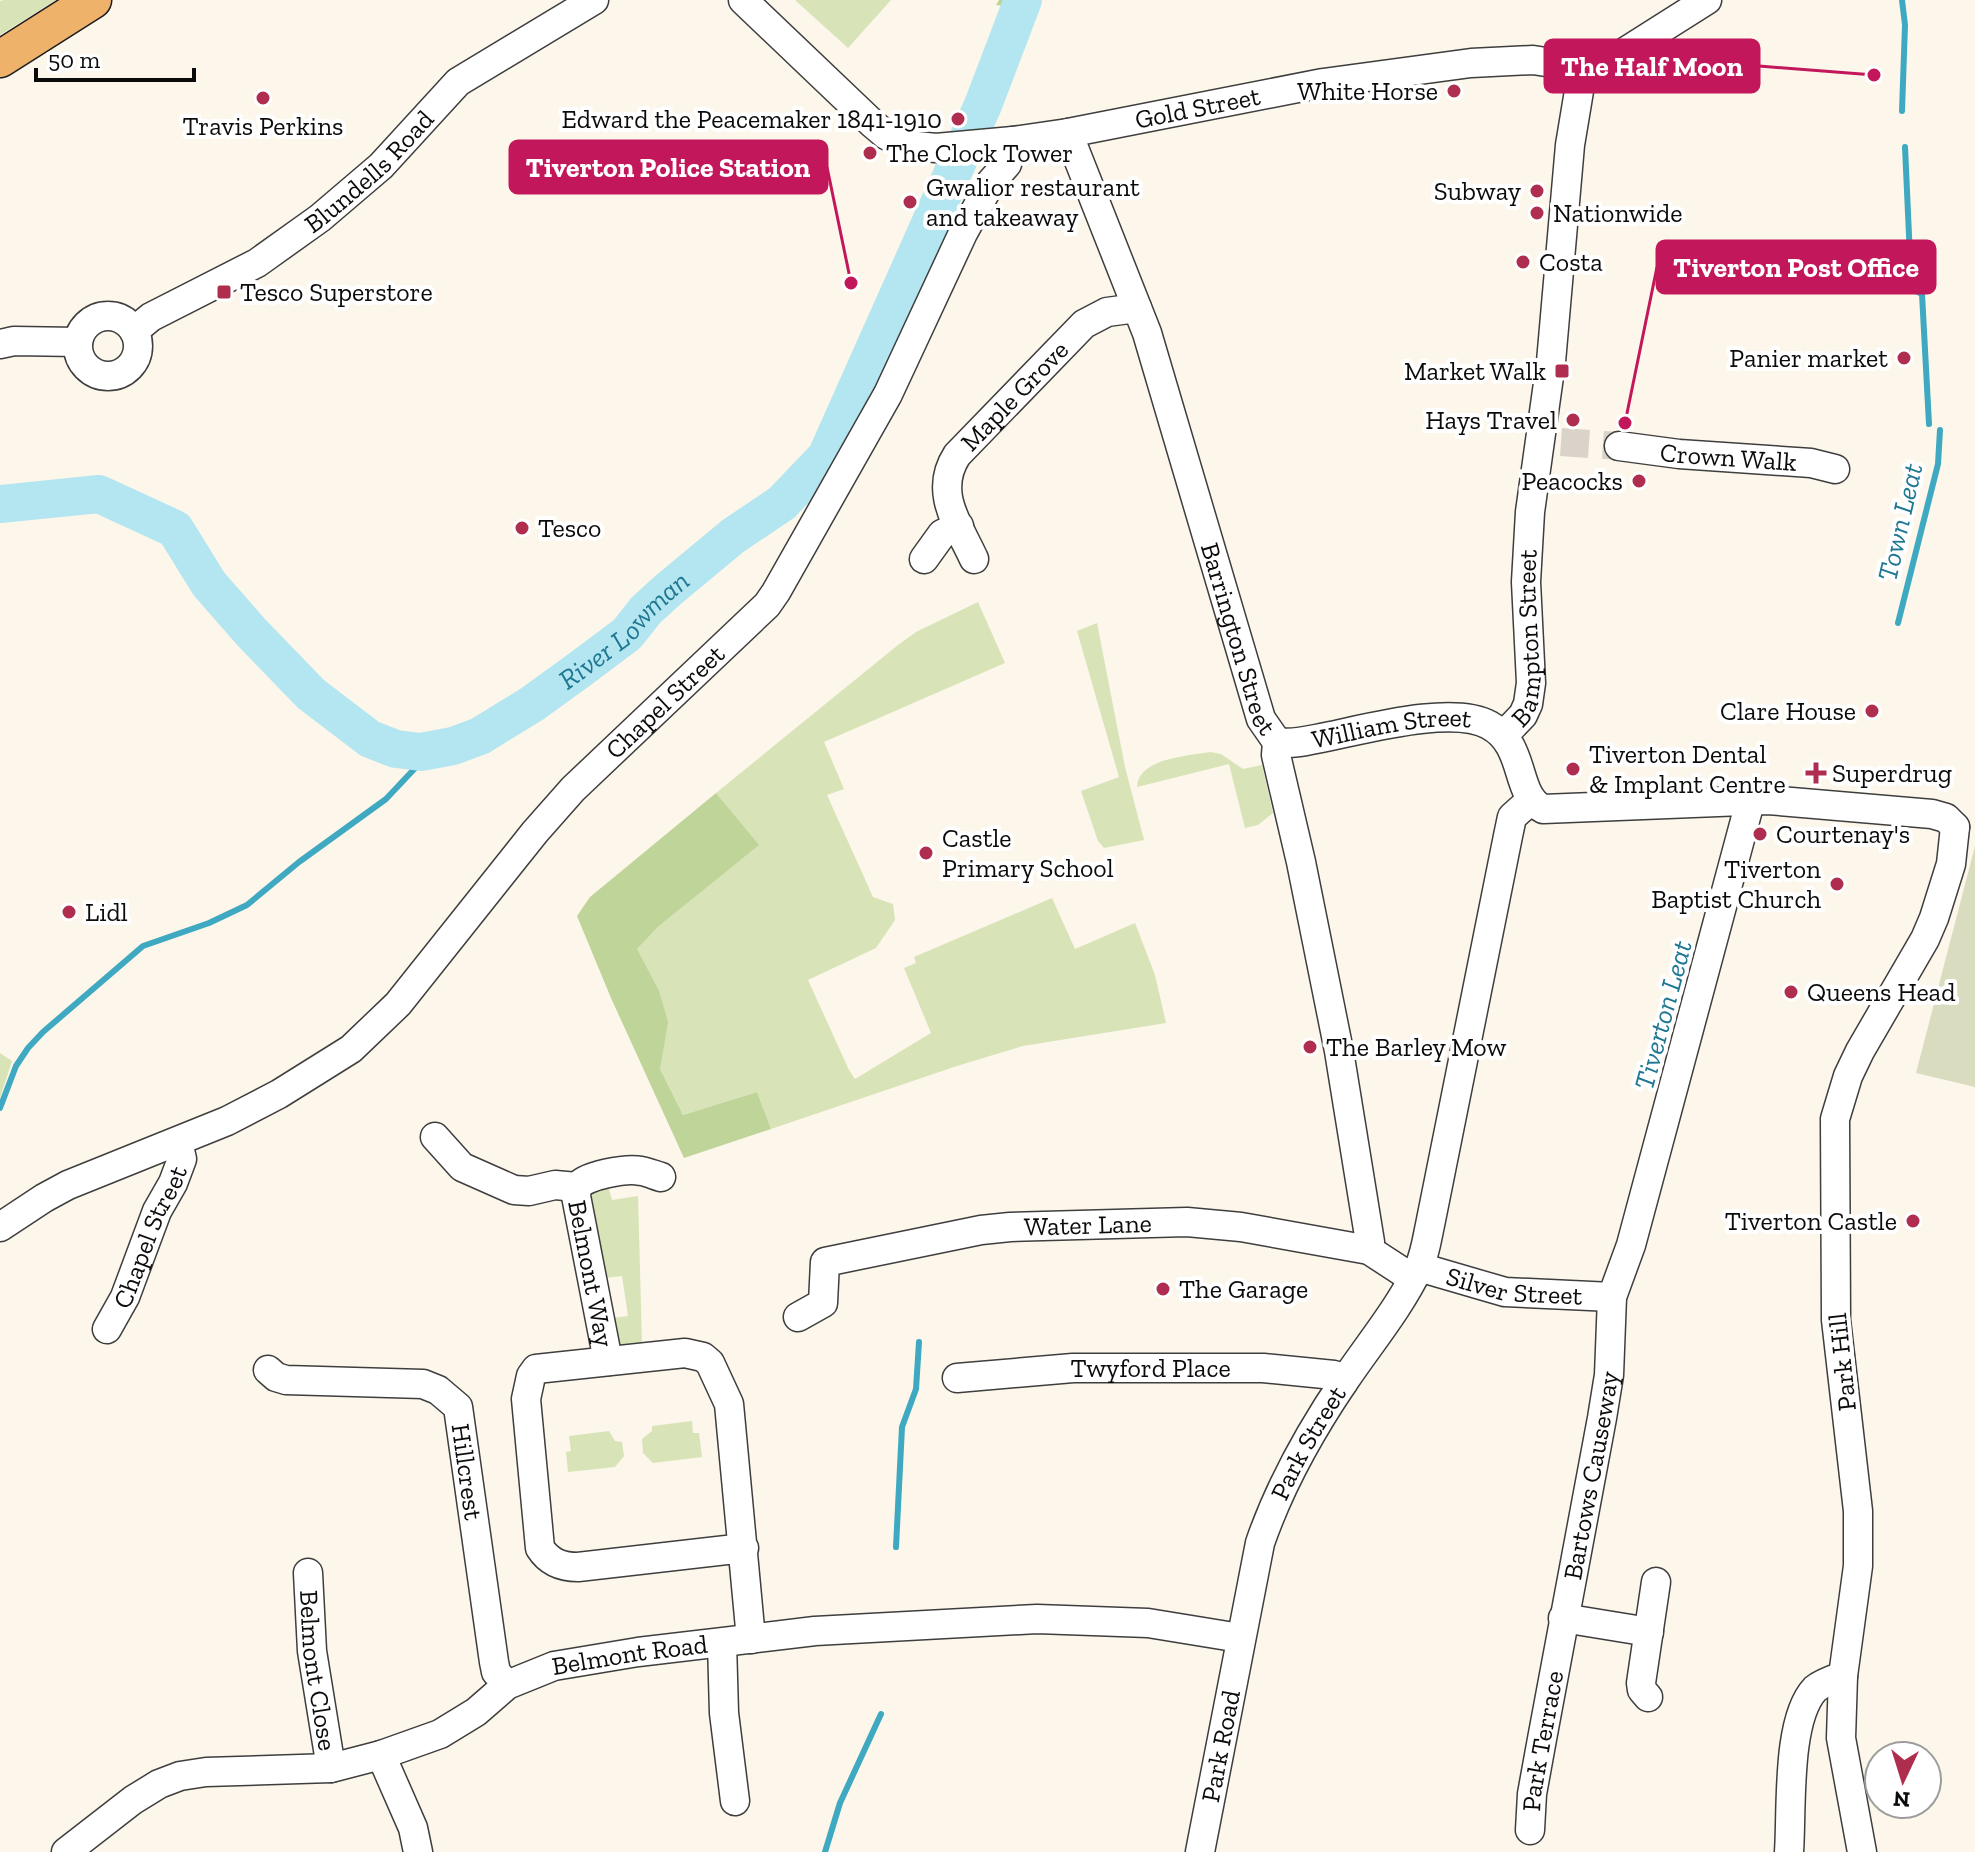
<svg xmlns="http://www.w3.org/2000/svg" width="1975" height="1852" font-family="'Zilla Slab',serif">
	<rect width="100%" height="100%" fill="#fdf6ea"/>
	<!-- green -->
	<g fill="#d8e4b7">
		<polygon points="4,0 56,0 0,35 0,1"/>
		<polygon points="795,0 891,0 848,48"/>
		<polygon points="978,602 1005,663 824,742 844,789 827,795 873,897 893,904 895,920 876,948 808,980 849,1070 855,1079 931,1033 904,968 916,963 914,957 1052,898 1075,949 1135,923 1155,975 1166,1023 1023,1046 957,1066 771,1129 757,1092 683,1115 660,1069 661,1056 637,949 659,926 758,845 716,793 898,645 916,632"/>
		<polygon points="1097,623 1125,767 1144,840 1104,848 1098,841 1081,791 1119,777 1077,631"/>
		<path d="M1210 752 1221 754 1243 769 1262 765 1273 813 1258 825 1245 828 1229 764 1137 787C1138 758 1188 756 1210 752Z"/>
		<polygon points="0,1053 12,1061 0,1098"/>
		<polygon points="608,1186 612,1200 638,1196 642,1343 637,1344 632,1350 619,1346 612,1318 628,1316 622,1276 604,1278 586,1194"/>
		<polygon points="692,1421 693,1433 699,1433 702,1457 653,1463 643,1453 642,1439 652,1431 652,1426"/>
		<polygon points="609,1431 615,1441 622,1442 624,1456 615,1467 568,1472 566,1452 571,1451 569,1436"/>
	</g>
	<!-- forest -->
	<g fill="#bfd498">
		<polygon points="999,0 1034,0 1029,9 996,5"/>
		<polygon points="716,793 759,845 659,926 637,949 659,991 668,1022 660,1069 683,1115 757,1092 771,1129 684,1158 611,998 577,916 590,897"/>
	</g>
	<!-- cemetery -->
	<polygon fill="#d9dcbe" points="1975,846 1975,1087 1916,1073"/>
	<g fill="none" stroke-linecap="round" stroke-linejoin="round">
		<!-- stream -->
		<g stroke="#3fa9c2" stroke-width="6">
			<polyline points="1902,111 1905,25 1902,0"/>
			<polyline points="1905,147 1911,279 1916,291 1922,294 1929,424"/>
			<polyline points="1898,623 1938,464 1940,430"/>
			<polyline points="0,1108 16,1066 28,1048 43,1032 143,946 209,923 247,905 299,862 386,799 419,764 421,752"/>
			<polyline points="896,1547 902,1427 916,1389 919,1342"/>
			<polyline points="825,1852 840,1803 881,1714"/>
		</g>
		<!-- river -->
		<path stroke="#b3e6f1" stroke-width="38" id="s1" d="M0 504 99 494 175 529 209 584 251 632 311 694 370 739 396 749 421 752 453 746 480 736 532 704 583 667 627 634 646 610 668 590 733 536 782 503 826 457 983 105 1023 0"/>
		<!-- minor-tunnel -->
		<polyline stroke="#d9d3c9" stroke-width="28" stroke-dasharray="28 14" stroke-linecap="butt" points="1561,442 1619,446"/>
		<defs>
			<g id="minor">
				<path id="s2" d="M743 0 873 124 886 135 907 145 936 148 1013 141 1068 133 1323 83 1471 63 1533 60 1572 66 1582 73"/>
				<polyline points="1582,73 1620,55 1707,0"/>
				<path id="s3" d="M1068 133 1147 333 1261 719 1277 742 1276 755 1301 862 1339 1051 1370 1242 1369 1250"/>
				<circle cx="108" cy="346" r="30"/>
				<path id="s4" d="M134 331 151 317 257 263 320 218 381 166 458 82 594 0"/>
				<polyline points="0,344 14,341 78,342"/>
				<path id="s5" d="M1619 446 1679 454 1811 463 1835 469"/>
				<polyline points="924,559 942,534 959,526"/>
				<path id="s6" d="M974 559C958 524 933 492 957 455L1084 324 1107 312 1137 308"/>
				<path id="s7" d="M1504 735 1523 715 1528 704 1531 683 1526 582 1530 512 1551 362 1570 145 1582 73"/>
				<path id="s8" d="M1277 742C1293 745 1310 740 1326 737 1366 729 1453 705 1489 725 1527 745 1514 795 1543 809L1768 800 1932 814 1946 818 1955 827"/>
				<path d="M435 1137 462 1167 514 1190 529 1191 555 1185 577 1187C585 1175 627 1168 641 1171 648 1172 654 1175 661 1177"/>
				<path id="s9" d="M577 1187 576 1196 608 1361"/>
				<path id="s10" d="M0 1227 44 1198 68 1185 227 1121 279 1094 351 1049 398 1004 535 832 573 789 767 605 776 592 888 394 963 233 991 182 1007 164 1013 141"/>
				<path id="s11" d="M1419 1267 1505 1292 1612 1297"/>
				<path id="s12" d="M798 1317 823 1303 825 1262 981 1230 1010 1227 1187 1222 1241 1227 1369 1250 1412 1278"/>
				<path id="s13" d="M107 1329 125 1297 157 1211 173 1183 182 1159 178 1142"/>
				<path id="s14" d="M268 1370 276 1377 286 1380 423 1384 438 1390 458 1407 494 1662 496 1672 507 1685"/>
				<path id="s15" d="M957 1378 1073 1368H1263L1334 1375 1343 1383"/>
				<path d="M744 1548 578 1567C561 1567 549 1562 540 1548L526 1399 531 1376 536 1369 685 1353 703 1357 710 1363 729 1404 751 1639"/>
				<path id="s16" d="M308 1573 312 1651 331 1768"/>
				<polyline points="1563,1618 1649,1632"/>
				<polyline points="722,1643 724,1713 735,1801"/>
				<polyline points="1648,1697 1642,1690 1641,1683 1656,1582"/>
				<polyline points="381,1755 413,1828 418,1852"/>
				<path id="s17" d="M1530 1830 1532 1794 1542 1739 1602 1418 1609 1375 1612 1297 1631 1245 1750 802"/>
				<path id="s18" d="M66 1852 133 1800 159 1784 180 1776 206 1772 331 1768 381 1755 440 1734 476 1712 507 1685 554 1666 638 1652 815 1631 1037 1619 1148 1623 1240 1638"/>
				<path id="s19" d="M1200 1852 1260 1543C1280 1485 1311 1430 1345 1380 1370 1343 1400 1307 1419 1267 1425 1254 1427 1239 1430 1225L1508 836 1512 817 1531 800"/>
				<path d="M1789 1852C1792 1810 1786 1720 1815 1689 1822 1683 1834 1679 1843 1676"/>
				<polyline points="1862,1852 1841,1738 1843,1676 1858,1566 1858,1511 1836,1320 1835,1119 1848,1076 1860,1051 1925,939 1934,918 1951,864 1955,827"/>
			</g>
			<polyline id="major" points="0,59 93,0"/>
		</defs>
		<!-- minor casing -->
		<use href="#minor" stroke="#3e3e3e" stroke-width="31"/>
		<!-- major casing -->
		<use href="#major" stroke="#1c1c1c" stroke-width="39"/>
		<!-- minor -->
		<use href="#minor" stroke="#fff" stroke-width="28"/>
		<!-- major -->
		<use href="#major" stroke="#eeb26a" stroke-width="36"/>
	</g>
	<!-- markers -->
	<g fill="#af2e4f" stroke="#fff" stroke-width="3">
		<circle cx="1454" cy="91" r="8"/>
		<circle cx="263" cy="98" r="8"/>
		<circle cx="958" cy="119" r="8"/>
		<circle cx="870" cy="153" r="8"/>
		<circle cx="1537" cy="191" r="8"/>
		<circle cx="910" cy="202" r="8"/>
		<circle cx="1537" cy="213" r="8"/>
		<circle cx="1523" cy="262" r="8"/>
		<rect x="216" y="284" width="16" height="16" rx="4"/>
		<circle cx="1904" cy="358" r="8"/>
		<rect x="1554" y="363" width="16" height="16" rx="4"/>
		<circle cx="1573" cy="420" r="8"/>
		<circle cx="1639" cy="481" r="8"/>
		<circle cx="522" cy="528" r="8"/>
		<circle cx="1872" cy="711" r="8"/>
		<circle cx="1573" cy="769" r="8"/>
		<path d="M1812 761h8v8h8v8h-8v8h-8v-8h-8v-8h8z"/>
		<circle cx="1760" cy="834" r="8"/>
		<circle cx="926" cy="853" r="8"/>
		<circle cx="1837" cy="884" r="8"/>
		<circle cx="69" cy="912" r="8"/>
		<circle cx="1791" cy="992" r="8"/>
		<circle cx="1310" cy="1047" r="8"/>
		<circle cx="1913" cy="1221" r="8"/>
		<circle cx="1163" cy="1289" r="8"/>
	</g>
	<g text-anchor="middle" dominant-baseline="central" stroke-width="8" stroke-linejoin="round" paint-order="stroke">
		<!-- poi labels -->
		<g font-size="26" fill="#0b0b0b" stroke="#fff" text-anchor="start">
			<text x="1438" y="91" text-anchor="end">White Horse</text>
			<text x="942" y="119" text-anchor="end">Edward the Peacemaker 1841-1910</text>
			<text x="263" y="126" text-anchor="middle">Travis Perkins</text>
			<text x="886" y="153">The Clock Tower</text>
			<text x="926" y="187">Gwalior restaurant<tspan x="926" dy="30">and takeaway</tspan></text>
			<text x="1521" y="191" text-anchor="end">Subway</text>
			<text x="1553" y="213">Nationwide</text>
			<text x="1539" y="262">Costa</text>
			<text x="240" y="292">Tesco Superstore</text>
			<text x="1888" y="358" text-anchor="end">Panier market</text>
			<text x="1546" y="371" text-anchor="end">Market Walk</text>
			<text x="1557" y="420" text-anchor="end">Hays Travel</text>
			<text x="1623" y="481" text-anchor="end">Peacocks</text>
			<text x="538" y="528">Tesco</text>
			<text x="1856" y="711" text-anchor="end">Clare House</text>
			<text x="1589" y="754">Tiverton Dental<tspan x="1589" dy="30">&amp; Implant Centre</tspan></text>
			<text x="1832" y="773">Superdrug</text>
			<text x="1776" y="834">Courtenay's</text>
			<text x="942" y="838">Castle<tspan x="942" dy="30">Primary School</tspan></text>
			<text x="1821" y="869" text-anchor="end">Tiverton<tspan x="1821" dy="30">Baptist Church</tspan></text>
			<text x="85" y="912">Lidl</text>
			<text x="1807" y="992">Queens Head</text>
			<text x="1326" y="1047">The Barley Mow</text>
			<text x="1897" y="1221" text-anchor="end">Tiverton Castle</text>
			<text x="1179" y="1289">The Garage</text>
		</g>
		<!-- street labels -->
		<g font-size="26" fill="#0b0b0b" stroke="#fff">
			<text stroke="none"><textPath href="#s2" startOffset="514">Gold Street</textPath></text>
			<text stroke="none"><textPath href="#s4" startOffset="286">Blundells Road</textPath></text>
			<text stroke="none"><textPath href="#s6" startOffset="194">Maple Grove</textPath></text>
			<text stroke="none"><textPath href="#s5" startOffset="110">Crown Walk</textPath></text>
			<text stroke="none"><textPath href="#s7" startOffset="106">Bampton Street</textPath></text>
			<text stroke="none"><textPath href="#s3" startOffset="534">Barrington Street</textPath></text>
			<text stroke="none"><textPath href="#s10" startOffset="864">Chapel Street</textPath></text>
			<text stroke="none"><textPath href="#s8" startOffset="116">William Street</textPath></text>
			<text stroke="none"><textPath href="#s12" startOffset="336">Water Lane</textPath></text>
			<text stroke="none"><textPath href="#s13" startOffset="102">Chapel Street</textPath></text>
			<text stroke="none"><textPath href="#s9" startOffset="88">Belmont Way</textPath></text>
			<text stroke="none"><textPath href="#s11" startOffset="98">Silver Street</textPath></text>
			<text transform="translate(1842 1362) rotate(-96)">Park Hill</text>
			<text stroke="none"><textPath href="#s15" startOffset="194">Twyford Place</textPath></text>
			<text stroke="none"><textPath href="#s19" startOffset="426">Park Street</textPath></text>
			<text stroke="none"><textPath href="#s14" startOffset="266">Hillcrest</textPath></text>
			<text stroke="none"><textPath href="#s17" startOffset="360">Bartows Causeway</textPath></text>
			<text stroke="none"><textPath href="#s18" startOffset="614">Belmont Road</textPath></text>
			<text stroke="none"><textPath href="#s16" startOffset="98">Belmont Close</textPath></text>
			<text stroke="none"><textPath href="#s17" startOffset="90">Park Terrace</textPath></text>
			<text stroke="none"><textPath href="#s19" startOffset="108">Park Road</textPath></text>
		</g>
		<!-- water labels -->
		<g font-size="28" font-style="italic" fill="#1f7792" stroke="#fff">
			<text transform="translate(1900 522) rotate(-77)">Town Leat</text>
			<text stroke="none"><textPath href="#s1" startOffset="766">River Lowman</textPath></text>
			<text transform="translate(1663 1015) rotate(-75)">Tiverton Leat</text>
		</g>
	</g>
	<!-- callouts -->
	<path fill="none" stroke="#c2185b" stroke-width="3" d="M1874 75L1759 66M851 283L827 167M1625 423L1657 267"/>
	<g fill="#c2185b" stroke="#fff" stroke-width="3">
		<circle cx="1874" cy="75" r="8"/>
		<circle cx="851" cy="283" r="8"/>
		<circle cx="1625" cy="423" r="8"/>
	</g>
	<g fill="#c2185b" stroke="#c2185b" stroke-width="3">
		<rect x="1545" y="40" width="214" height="52" rx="8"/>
		<rect x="510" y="141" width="317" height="52" rx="8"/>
		<rect x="1657" y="241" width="278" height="52" rx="8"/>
	</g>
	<g font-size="28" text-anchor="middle" font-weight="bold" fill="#fff">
		<text x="1652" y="76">The Half Moon</text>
		<text x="668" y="177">Tiverton Police Station</text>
		<text x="1796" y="277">Tiverton Post Office</text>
	</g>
	<!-- north arrow -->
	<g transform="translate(1903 1780) rotate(184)"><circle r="38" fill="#ffffff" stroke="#9d9d9d" stroke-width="2"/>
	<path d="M0-6L14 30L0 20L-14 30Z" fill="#af2e4f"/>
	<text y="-12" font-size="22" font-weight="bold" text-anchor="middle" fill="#0b0b0b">N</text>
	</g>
	<!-- scale -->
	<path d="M36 68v12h158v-12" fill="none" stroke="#0b0b0b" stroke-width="4"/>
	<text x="48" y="68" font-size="24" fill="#0b0b0b" stroke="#ffffff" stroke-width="6" paint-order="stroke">50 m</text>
</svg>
